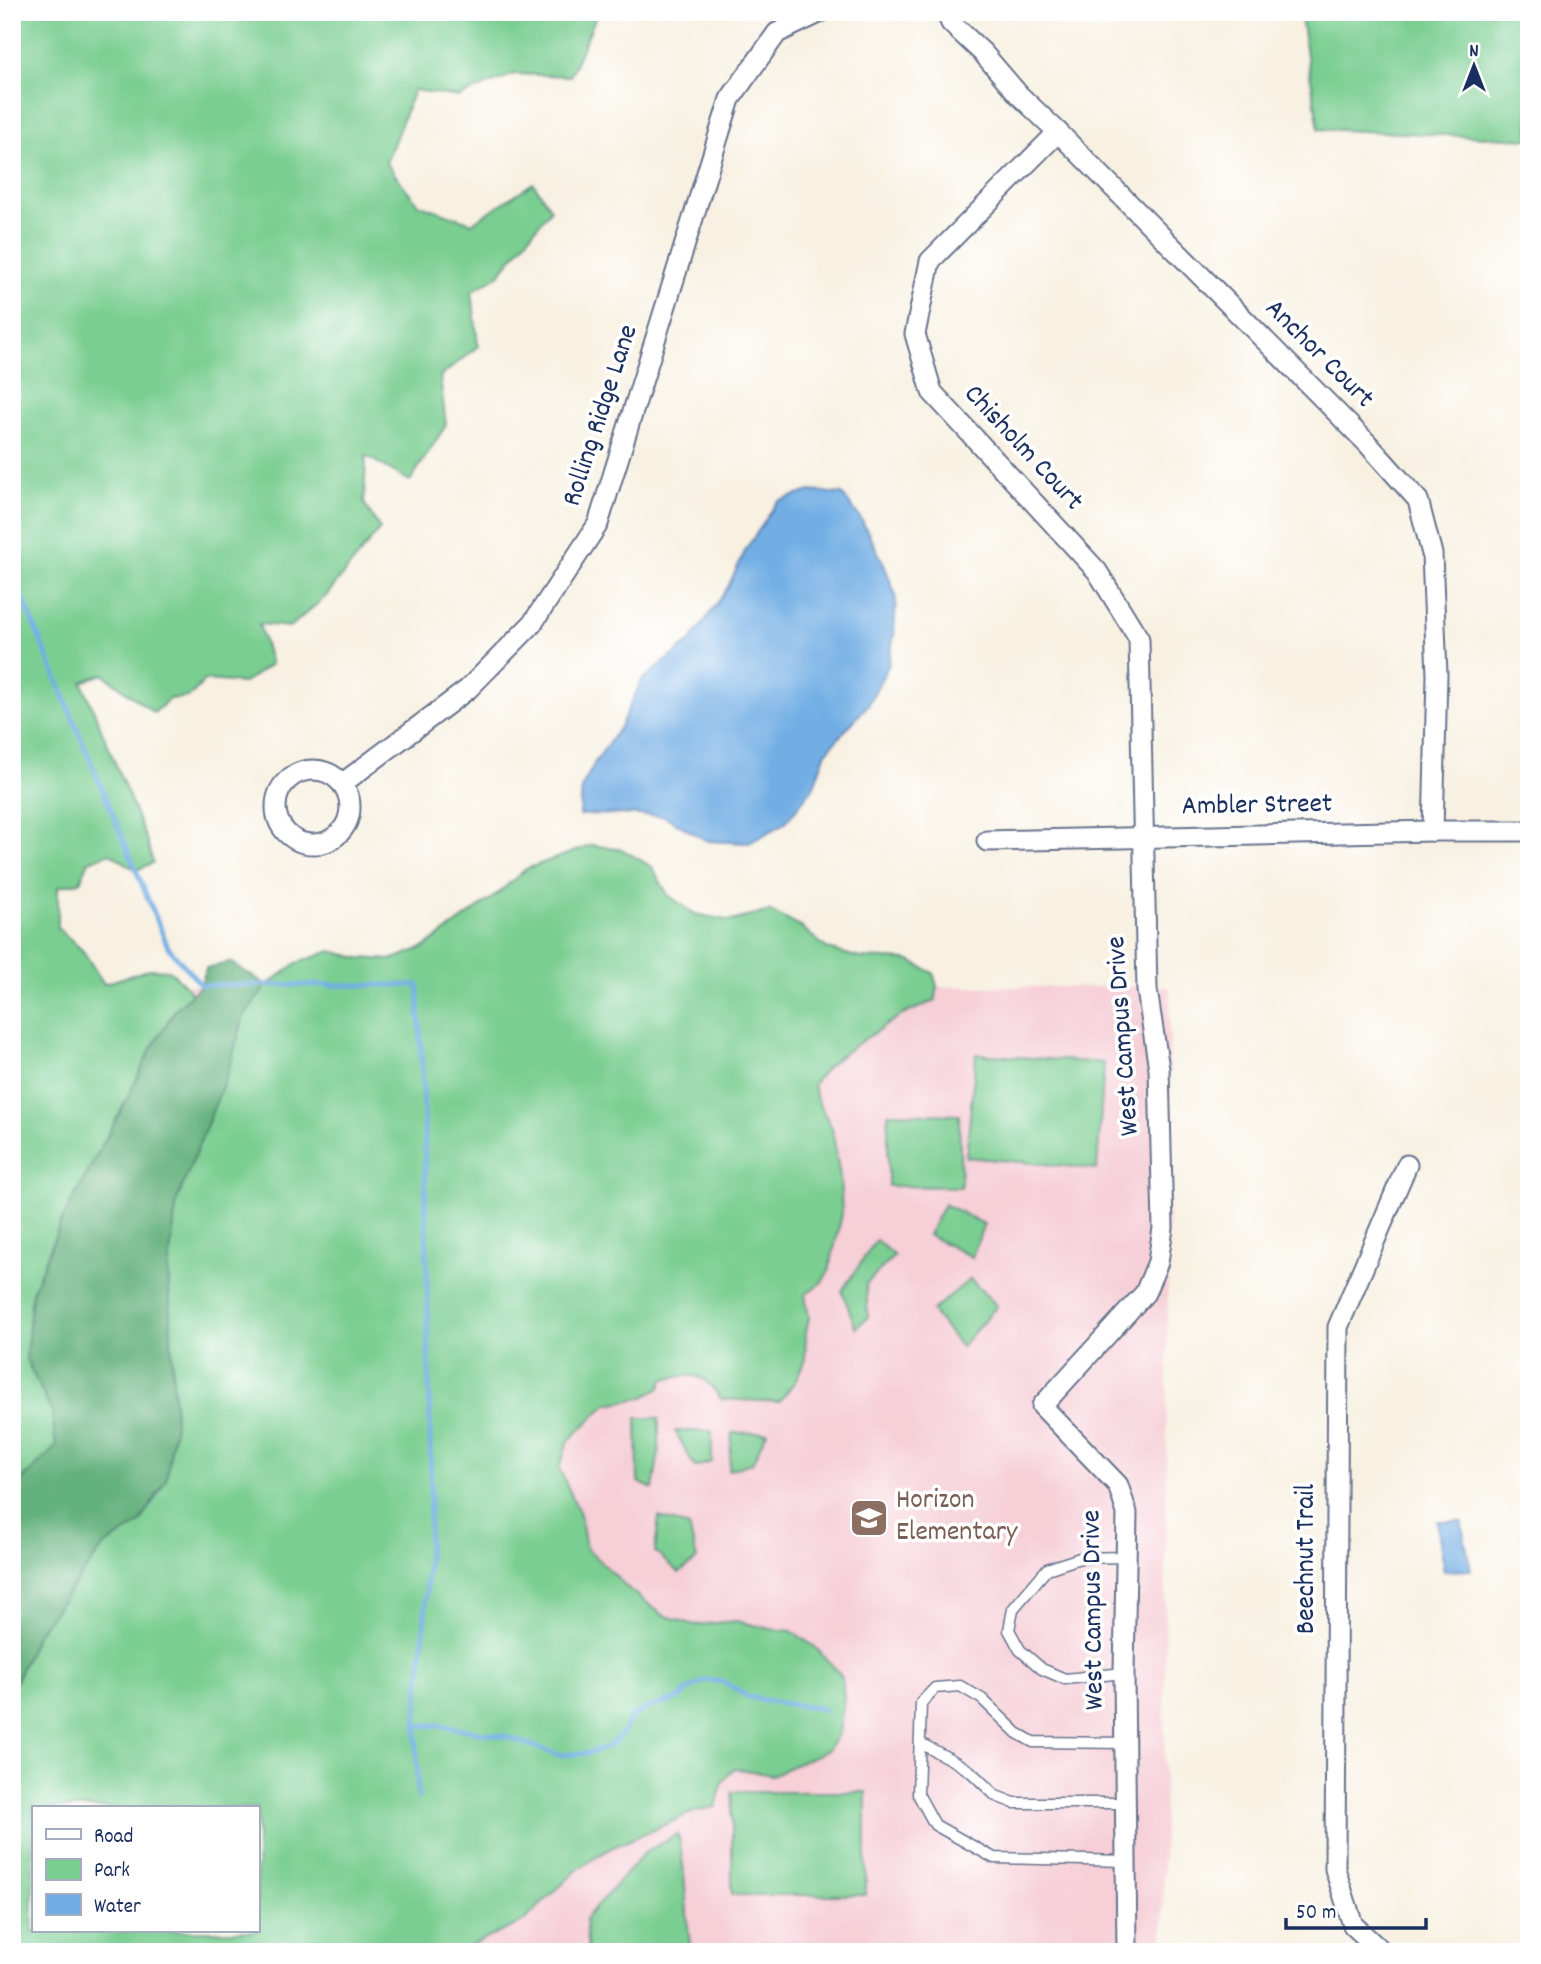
<svg xmlns="http://www.w3.org/2000/svg" width="1541" height="1964" font-family="Dekko,sans-serif">
	<rect width="100%" height="100%" fill="#fff"/>
	<filter id="ink" filterUnits="userSpaceOnUse"><feTurbulence type="fractalNoise" baseFrequency=".0143" numOctaves="2"/><feDisplacementMap in="SourceGraphic" scale="14" xChannelSelector="R" yChannelSelector="G"/><feConvolveMatrix kernelMatrix="1 2 1 2 8 2 1 2 1" color-interpolation-filters="sRGB"/></filter>
	<filter id="wash" filterUnits="userSpaceOnUse"><feTurbulence type="fractalNoise" baseFrequency=".00686" numOctaves="4" result="noise"/><feDisplacementMap in="SourceGraphic" scale="28" xChannelSelector="R" yChannelSelector="G"/><feGaussianBlur stdDeviation="1.57" result="paint"/><feColorMatrix in="noise" values="0 0 0 0 0 0 0 0 0 0 0 0 0 0 0 0 0 1.4 0 .05"/><feComposite in="paint" operator="in"/></filter>
	<g filter="url(#wash)">
		<rect width="100%" height="100%" fill="#f8f1e2"/>
		<!-- built -->
		<polygon fill="#f6cfd7" points="104,985 1170,987 1163,1952 104,1952 257,1931 257,1808 104,1808"/>
		<!-- green -->
		<g fill="#7ace91" stroke="#4a7e78" stroke-width="2" fill-rule="evenodd">
			<polygon points="12,12 598,12 570,76 514,74 459,97 414,90 386,163 418,204 472,223 533,183 551,209 498,276 472,291 478,346 440,377 446,425 410,481 366,456 364,503 380,529 326,596 290,627 259,624 271,664 244,683 205,680 189,697 169,699 154,713 103,674 82,682 147,841 153,863 136,870 110,853 89,861 80,882 58,887 58,928 83,951 104,984 150,969 169,970 185,985 192,994 175,1010 151,1049 127,1099 61,1222 32,1293 26,1359 52,1412 56,1447 12,1490"/>
			<polygon points="1300,12 1529,12 1529,139 1319,129"/>
			<path d="M592 845 623 850 652 867 668 895 695 914 731 921 770 911 801 927 828 949 860 958 908 960 933 973 937 986 936 1000 900 1016 848 1050 827 1067 813 1084 817 1100 832 1128 840 1177 842 1214 829 1271 821 1283 805 1295 809 1317 806 1332 805 1359 796 1380 779 1402 721 1399C703 1371 694 1374 663 1379L660 1388 642 1398 607 1404 568 1441 559 1468 580 1514 586 1548 630 1590 663 1615 695 1625 736 1621 771 1629 791 1631 814 1646 841 1675 844 1697 839 1734 828 1750 772 1775 734 1768 722 1783 716 1807 696 1811 611 1848 578 1869 523 1922 469 1946 466 1952H12V1690L36 1635 104 1546 140 1523 166 1480 175 1424 168 1268 177 1200 227 1074 244 1016 267 985 297 963 331 951 359 958 391 960 425 947 496 895 526 869ZM33 1808H257V1931H33Z"/>
			<polygon points="976,1054 1104,1063 1097,1169 966,1157"/>
			<polygon points="888,1113 959,1115 961,1187 888,1186"/>
			<polygon points="944,1204 984,1224 972,1257 928,1235"/>
			<polygon points="876,1240 894,1256 866,1284 868,1317 856,1328 842,1291"/>
			<polygon points="970,1279 997,1306 961,1347 932,1311"/>
			<polygon points="637,1418 659,1418 659,1451 653,1489 638,1482"/>
			<polygon points="675,1431 712,1431 712,1462 695,1467"/>
			<polygon points="767,1432 752,1463 729,1470 732,1433"/>
			<polygon points="659,1517 689,1527 697,1559 679,1573 655,1552"/>
			<rect x="732" y="1792" width="134" height="103"/>
			<path d="M678 1834C687 1873 685 1913 691 1952H588L585 1919 645 1852Z"/>
			<polygon points="762,1943 930,1946 930,1952 762,1952"/>
		</g>
		<!-- forest -->
		<polygon fill="#63b17b" stroke="#3f706c" stroke-width="2" points="230,962 267,985 244,1016 227,1074 177,1200 168,1268 175,1424 166,1480 140,1523 104,1546 36,1635 12,1690 12,1490 56,1447 52,1412 26,1359 32,1293 61,1222 127,1099 151,1049 175,1010 201,985 206,968"/>
		<!-- water -->
		<g fill="#72aee4" stroke="#466ea1" stroke-width="2">
			<polygon points="810,491 842,494 861,519 883,562 896,596 894,635 888,666 868,705 826,752 813,788 785,823 749,843 707,841 664,816 614,814 580,815 582,787 595,762 620,727 642,680 690,642 728,587 746,549 778,501"/>
			<polygon points="1437,1521 1461,1521 1471,1570 1444,1571"/>
		</g>
		<g fill="none" stroke-linecap="round" stroke-linejoin="round">
			<!-- stream -->
			<g stroke="#72aee4" stroke-width="5">
				<polyline points="12,572 168,947 201,985 418,985 424,1114 431,1486 425,1617 416,1726 418,1797"/>
				<polyline points="416,1726 437,1725 507,1737 559,1755 588,1753 608,1747 623,1733 631,1717 647,1708 678,1699 689,1689 706,1680 724,1682 748,1697 780,1703 824,1709"/>
			</g>
		</g>
	</g>
	<g filter="url(#ink)">
		<g fill="none" stroke-linecap="round" stroke-linejoin="round">
			<defs>
				<g id="lane">
					<polyline points="1124,1673 1065,1679 1042,1669 1020,1650 1009,1630 1013,1609 1047,1569 1080,1558 1126,1557"/>
					<polyline points="920,1743 952,1760 970,1771 996,1796 1014,1803 1126,1803"/>
					<polyline points="1126,1743 1033,1742 1017,1733 982,1699 960,1686 935,1688 921,1703 918,1794 935,1825 994,1858 1127,1861"/>
				</g>
				<g id="street">
					<polyline points="946,12 951,23 983,53 1019,95 1058,132 1367,443 1418,500 1432,554 1437,675 1433,831"/>
					<polyline points="1058,132 930,261 915,334 932,392 1097,571 1139,639 1147,990 1159,1069 1163,1228 1158,1262 1145,1293 1042,1406 1118,1485 1127,1513 1124,1673 1127,1952"/>
					<circle cx="313" cy="807" r="37"/>
					<polyline points="343,783 468,689 532,624 598,524 730,99 777,33 821,12"/>
					<polyline points="987,841 1433,831 1529,831"/>
					<polyline points="1382,1952 1353,1925 1335,1869 1338,1327 1407,1165"/>
				</g>
			</defs>
			<!-- lane casing -->
			<use href="#lane" stroke="#68738c" stroke-width="13"/>
			<!-- street casing -->
			<use href="#street" stroke="#68738c" stroke-width="23"/>
			<!-- lane -->
			<use href="#lane" stroke="#fff" stroke-width="10"/>
			<!-- street -->
			<use href="#street" stroke="#fff" stroke-width="19"/>
		</g>
	</g>
	<!-- icons -->
	<defs>
		<symbol id="school-square" viewBox="-11 -11 22 22"><rect x="-9" y="-9" width="18" height="18" rx="4" fill="#8d6e63" stroke="#fff"/><path d="M0-5L7-2L0 1L-7-2ZM-4 1L0 2.5L4 1V4Q0 6-4 4Z" fill="#fff"/></symbol>
	</defs>
	<g fill-rule="evenodd">
		<use href="#school-square" x="847" y="1496" width="44" height="44"/>
	</g>
	<g text-anchor="middle" dominant-baseline="central" stroke-width="7" stroke-linejoin="round" paint-order="stroke">
		<!-- street labels -->
		<g font-size="28" fill="#1b2f5e" stroke="#fff">
			<text transform="translate(1318 355) rotate(45)">Anchor Court</text>
			<text transform="translate(602 416) rotate(-72)">Rolling Ridge Lane</text>
			<text transform="translate(1022 449) rotate(47)">Chisholm Court</text>
			<text transform="translate(1257 807) rotate(-1)">Ambler Street</text>
			<text transform="translate(1125 1036) rotate(-94)">West Campus Drive</text>
			<text transform="translate(1308 1559) rotate(-90)">Beechnut Trail</text>
			<text transform="translate(1095 1610) rotate(-91)">West Campus Drive</text>
		</g>
		<!-- education labels -->
		<g font-size="28" fill="#785e54" stroke="#fff" text-anchor="start">
			<text x="896" y="1502">Horizon<tspan x="896" dy="32">Elementary</tspan></text>
		</g>
	</g>
	<!-- margin -->
	<rect width="1541" height="1964" fill="none" stroke="#fff" stroke-width="42"/>
	<!-- legend -->
	<rect x="32" y="1806" width="228" height="126" fill="#ffffff" stroke="#a4acbf" stroke-width="2"/>
	<rect x="46" y="1829" width="35" height="10" fill="#ffffff" stroke="#a4acbf" stroke-width="2"/>
	<text x="94" y="1842" font-size="21" fill="#1b2f5e">Road</text>
	<rect x="46" y="1859" width="35" height="21" fill="#7ace91" stroke="#a4acbf" stroke-width="2"/>
	<text x="94" y="1876" font-size="21" fill="#1b2f5e">Park</text>
	<rect x="46" y="1894" width="35" height="21" fill="#72aee4" stroke="#a4acbf" stroke-width="2"/>
	<text x="94" y="1912" font-size="21" fill="#1b2f5e">Water</text>
	<!-- north arrow -->
	<g transform="translate(1474 66)" stroke="#ffffff" stroke-width="5" paint-order="stroke">
	<path d="M0-5L12 26L0 18L-12 26Z" fill="#1b2f5e"/>
	<text y="-10" font-size="19" font-weight="bold" text-anchor="middle" fill="#1b2f5e">N</text>
	</g>
	<!-- scale -->
	<path d="M1286 1918v10h140v-10" fill="none" stroke="#1b2f5e" stroke-width="3.5"/>
	<text x="1296" y="1918" font-size="21" fill="#1b2f5e" stroke="#ffffff" stroke-width="5" paint-order="stroke">50 m</text>
</svg>
